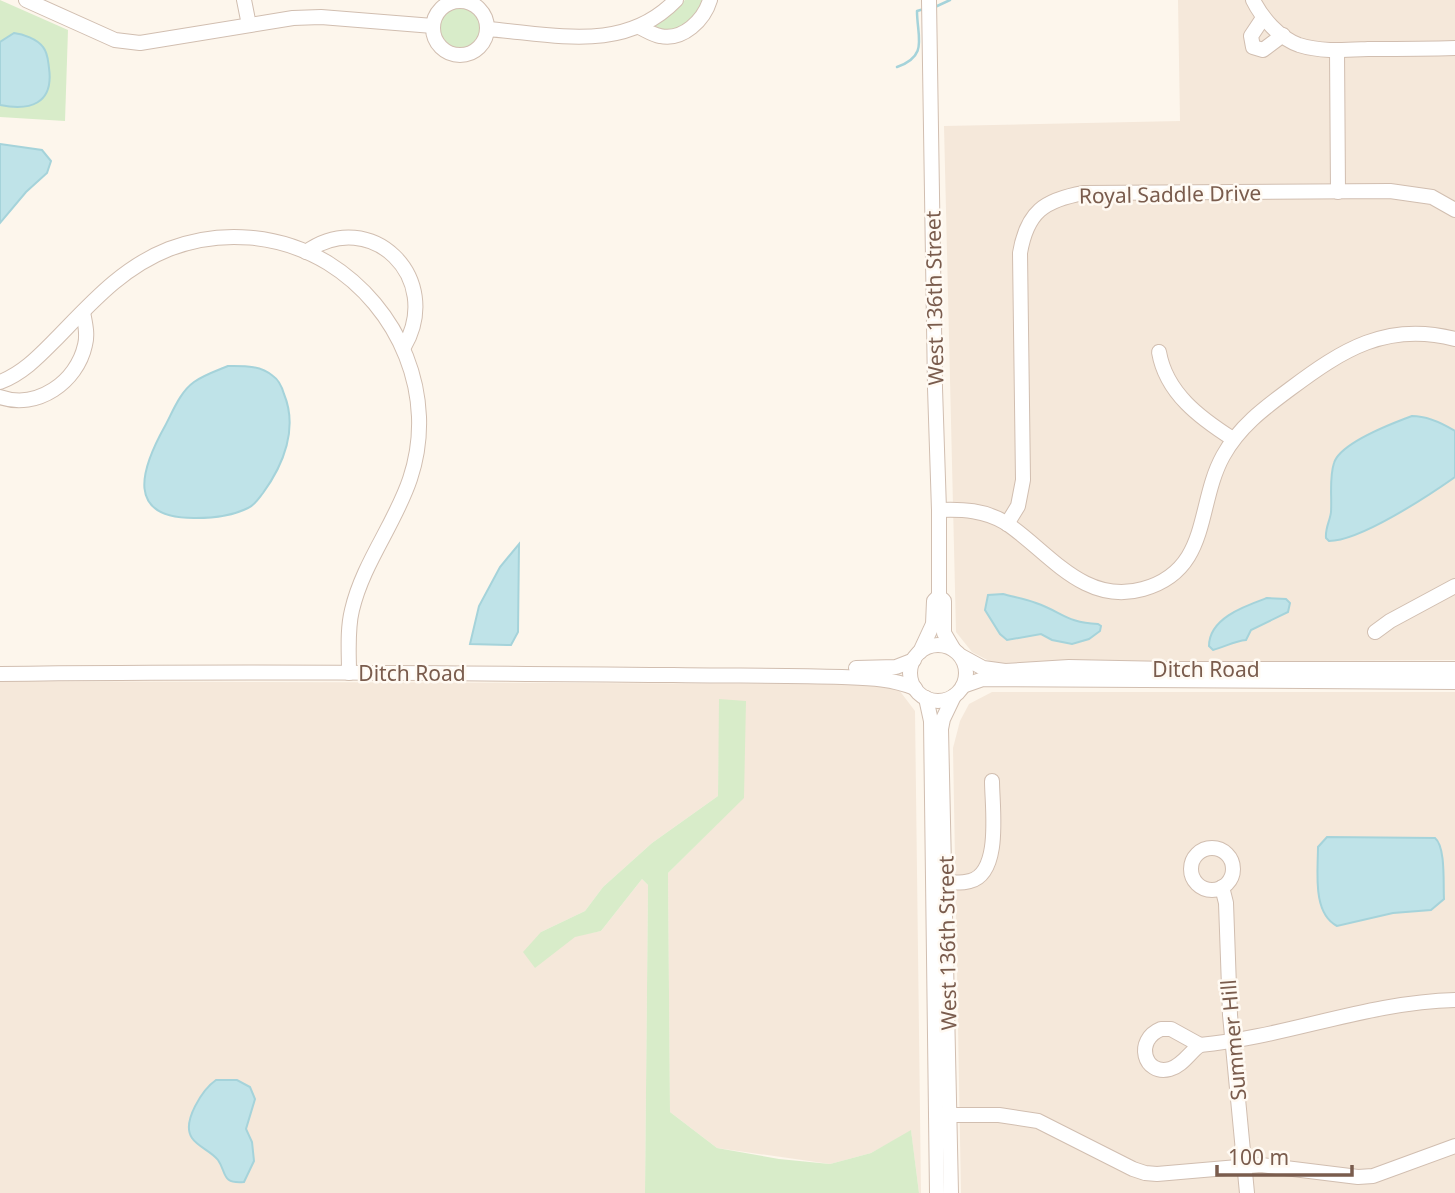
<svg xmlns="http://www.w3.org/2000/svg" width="1455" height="1193" font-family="'Noto Sans',sans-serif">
	<rect width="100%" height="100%" fill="#fdf6ec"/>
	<!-- residential -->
	<g fill="#f5e8da">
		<polygon points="1178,0 1455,0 1455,660 993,663 972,652 956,632 944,126 1180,121"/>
		<polygon points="0,681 858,684 896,686 915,711 921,1193 919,1193 911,1131 871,1153 830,1164 717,1148 670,1112 668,873 744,797 720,699 718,796 652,843 603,887 585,911 541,932 535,967 575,936 601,931 642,879 648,885 645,1193 0,1193"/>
		<polygon points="992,692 1455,692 1455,1193 961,1193 953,748 960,721 969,704"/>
	</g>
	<!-- green -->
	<g fill="#d8ecc9">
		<polygon points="0,0 68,30 65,121 0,117"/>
		<polygon points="685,0 707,0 696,20 670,32 658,31 655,26"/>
		<circle cx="461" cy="27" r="21"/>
		<polygon points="719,699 746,701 744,798 668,873 670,1112 717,1148 779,1159 830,1164 871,1153 911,1130 919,1193 645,1193 648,885 642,879 601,931 575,937 535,968 523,952 541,932 585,911 603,887 652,843 718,796"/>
	</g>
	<!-- water -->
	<g fill="#bfe3e8" stroke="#a5d3da" stroke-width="2">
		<path d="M14 33C23 34 37 39 43 47 48 53 48 61 49 68 54 104 30 111 0 105V42Z"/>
		<polygon points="0,144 42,150 51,161 47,173 26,192 0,223"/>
		<path d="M228 366C244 366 260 365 273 376 279 380 282 387 284 394 298 428 284 464 263 493 259 498 255 505 248 508 234 515 213 518 196 518 124 519 141 469 165 426 173 411 180 392 194 382 204 375 216 371 228 366Z"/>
		<path d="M1412 416C1428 416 1442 423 1455 431V477C1428 496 1360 541 1329 541L1326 538C1325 528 1330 521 1331 512 1332 496 1329 478 1334 463 1340 443 1393 423 1412 416Z"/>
		<polygon points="519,544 518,632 511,645 507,645 470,644 479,606 500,567"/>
		<path d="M1003 594C1014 597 1025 599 1036 603 1062 612 1067 623 1098 624L1101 626 1100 631 1089 639 1072 644 1052 640 1041 634 1007 640 1000 634 985 610 988 595Z"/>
		<path d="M1267 598 1286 599 1290 603 1288 612 1251 630 1246 640C1234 641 1225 647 1213 650L1209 646C1209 618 1245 606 1267 598Z"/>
		<path d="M1327 837 1435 838C1446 847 1443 885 1444 899L1431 910 1393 913 1337 926C1312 913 1318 871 1318 847Z"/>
		<path d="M216 1080H237L250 1087 255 1099 246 1129 252 1142 254 1161 244 1182C221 1184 227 1173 218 1160 211 1151 198 1147 192 1138 181 1122 203 1089 216 1080Z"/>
	</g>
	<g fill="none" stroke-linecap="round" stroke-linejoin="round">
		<!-- stream -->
		<g stroke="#a5d3da" stroke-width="2.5">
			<polyline points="935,7 950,0"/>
			<path d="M897 67C929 56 917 37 917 11L924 9"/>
		</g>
		<defs>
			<g id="minor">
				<polyline points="26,0 115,40 140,43 293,18 321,17 433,26"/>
				<polyline points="244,0 249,25"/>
				<path d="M1253 0C1262 18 1279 38 1299 45 1321 52 1345 50 1368 49 1397 49 1426 49 1455 48"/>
				<circle cx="460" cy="28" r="27"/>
				<polyline points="1263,18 1251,36 1253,47 1263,50 1283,35"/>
				<path d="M639 27C646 30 653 35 660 36 683 41 704 20 710 0"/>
				<path d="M487 29C554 34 624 54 676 0"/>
				<polyline points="1337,50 1338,192"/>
				<path d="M306 252C371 206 444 278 404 347"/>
				<path d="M1159 352C1166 393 1200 418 1233 439"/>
				<path d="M0 382C24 373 41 354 58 337 92 302 123 267 169 249 221 229 280 234 328 263 399 307 438 396 410 479 395 524 363 563 352 610 347 630 349 652 349 673"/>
				<path d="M0 397C37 410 77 382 85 345 88 334 85 323 83 312"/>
				<path d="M939 510C962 509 985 510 1006 523 1048 551 1084 606 1143 589 1211 570 1196 505 1223 456 1239 427 1263 409 1290 389 1342 350 1387 321 1455 339"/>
				<path d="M1007 524 1018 506 1023 480 1020 253C1027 212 1044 200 1084 193L1390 191 1432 197 1455 210"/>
				<polyline points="942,599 944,601 944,633 954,650"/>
				<polyline points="1375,632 1390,621 1455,586"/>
				<circle cx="938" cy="673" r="28"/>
				<polyline points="920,652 933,624 934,601 939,596 939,510 935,388 929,0"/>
				<polyline points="961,656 983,668 1005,671 1069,667 1170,669 1455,669"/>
				<polyline points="856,668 896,667 914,660"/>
				<path d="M0 674C224 671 449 673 673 675 729 676 786 675 842 677 868 678 890 678 915 688"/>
				<polyline points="963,686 983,679 1455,682"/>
				<polyline points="926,698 931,721 937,1193"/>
				<circle cx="1212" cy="869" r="21"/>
				<path d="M937 882C948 882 960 884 970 881 1002 873 992 806 992 781"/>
				<polyline points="1222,887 1226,903 1230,1015 1247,1193"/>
				<path d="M1161 1029H1171L1200 1045C1190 1052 1182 1066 1170 1069 1144 1076 1134 1040 1161 1029Z"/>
				<path d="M1200 1045C1286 1037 1368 1002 1455 1000"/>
				<polyline points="936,1115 999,1115 1038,1121 1133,1169 1145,1173 1157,1174 1261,1165 1358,1177 1373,1176 1455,1146"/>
				<polyline points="951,1193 941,729 943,719 954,696"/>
			</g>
		</defs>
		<!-- minor casing -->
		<use href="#minor" stroke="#d1beb0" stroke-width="16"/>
		<!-- minor -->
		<use href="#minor" stroke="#fff" stroke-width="14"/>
	</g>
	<g text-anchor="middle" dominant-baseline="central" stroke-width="5" stroke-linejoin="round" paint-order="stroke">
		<!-- street labels -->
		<g font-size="21" fill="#7a5c4d" stroke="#fffaf3">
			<text transform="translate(1170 194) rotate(-1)">Royal Saddle Drive</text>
			<text transform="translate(934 298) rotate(-91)">West 136th Street</text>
			<text x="1206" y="669">Ditch Road</text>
			<text x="412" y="673">Ditch Road</text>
			<text transform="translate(947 943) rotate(-91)">West 136th Street</text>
			<text transform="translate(1233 1040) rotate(-95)">Summer Hill</text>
		</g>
	</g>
	<!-- scale -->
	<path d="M1217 1165v10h135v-10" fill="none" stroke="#7a5c4d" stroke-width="3.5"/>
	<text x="1228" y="1165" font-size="21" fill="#7a5c4d" stroke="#fffaf3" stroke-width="5" paint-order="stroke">100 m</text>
</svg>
